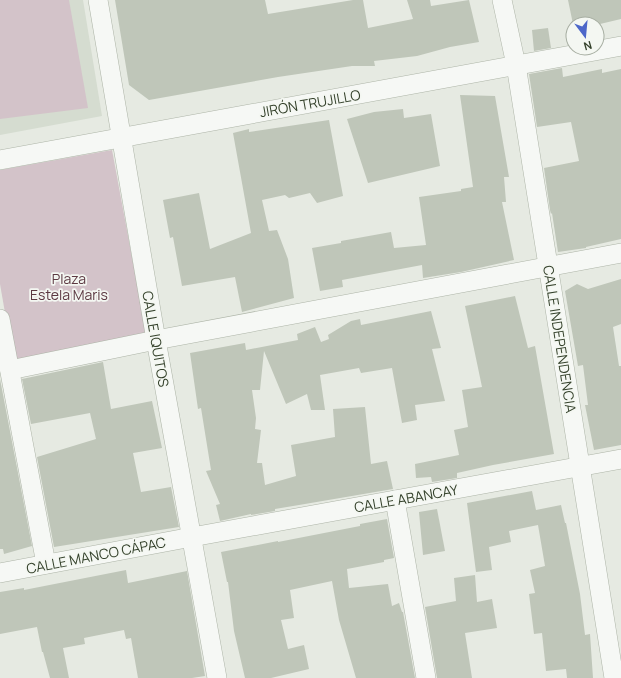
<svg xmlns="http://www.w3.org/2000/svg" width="621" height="678" font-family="Manrope,sans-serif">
	<rect width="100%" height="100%" fill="#e6eae2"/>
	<!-- built -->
	<polygon fill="#d5dcd0" points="0,0 83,0 102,116 0,135"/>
	<!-- green -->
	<g fill="#d3c3c9">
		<polygon points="0,0 69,0 88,108 0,119"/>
		<polygon points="112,150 148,343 16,376 0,284 0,170"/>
	</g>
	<!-- building -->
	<g fill="#bfc6b9">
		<polygon points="115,0 265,0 268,14 353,0 363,0 368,28 413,19 407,0 430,0 431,6 469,0 479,42 450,47 417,56 374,61 375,66 352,66 278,77 149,100 129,85"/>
		<polygon points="568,0 621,0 621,19 600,24 573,24"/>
		<polygon points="548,28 551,48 534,51 532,30"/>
		<polygon points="562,68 563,77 602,69 602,73 621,69 621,239 586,247 586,248 558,252 552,213 551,214 550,210 544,168 579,161 571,122 537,127 529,74"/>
		<polygon points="460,95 495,96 509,177 504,177 506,202 502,202 514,260 461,272 423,278 422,265 342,280 343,287 320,291 312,248 341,243 341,241 391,232 394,248 426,245 419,197 461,191 461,189 473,187"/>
		<polygon points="403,109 404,118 431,114 440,166 368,183 347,119 374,112"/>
		<polygon points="329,120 343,196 317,203 310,193 289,198 285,195 262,200 269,231 277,230 288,259 294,298 242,312 235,277 182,286 173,237 170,238 163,200 199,193 210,249 251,233 233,133 249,129 249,132"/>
		<polygon points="621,279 621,324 613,327 619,366 621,366 621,445 594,450 585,405 588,405 583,365 578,366 565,291 577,284 588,289"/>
		<polygon points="515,296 528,348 535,346 554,454 493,465 457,473 457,478 432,482 431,477 416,478 415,464 459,455 454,430 468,427 462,390 482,387 465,306"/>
		<polygon points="431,311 441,348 432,349 445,401 415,405 417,420 402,423 392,368 361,373 359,368 320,375 325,410 311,410 307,394 286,404 264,351 260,390 252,390 256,418 255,429 261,430 257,463 262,463 265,485 296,476 291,445 335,437 333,409 365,407 371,464 387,461 393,489 299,505 275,509 275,511 251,515 251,514 220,521 216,505 220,504 206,471 211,470 201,408 198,409 190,353 245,343 246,350 298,340 297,334 315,327 321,342 329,339 328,335 351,321 360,319 361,325"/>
		<polygon points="103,362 111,409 152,401 162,448 133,453 141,492 171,487 179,527 54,547 37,457 96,439 90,413 31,424 22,379"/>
		<polygon points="0,379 32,546 4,554 3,549 0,549"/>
		<polygon points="532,491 536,510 561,505 565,523 566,523 580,594 585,635 590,634 593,678 567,678 566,669 546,671 542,633 534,634 529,594 535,593 530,570 545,566 538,525 509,531 511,542 489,547 492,570 476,572 467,503"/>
		<polygon points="437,509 445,551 423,555 419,512"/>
		<polygon points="387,519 394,558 384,560 384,562 347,569 349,588 388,584 392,606 399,603 402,612 403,612 415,678 356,678 339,620 332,581 290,590 294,618 281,620 288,649 304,645 309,669 271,678 245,678 234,631 228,582 227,582 221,552 278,541 278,542 360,526 360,524"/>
		<polygon points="126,570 128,583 187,571 205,676 192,678 138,678 131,638 126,639 124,630 84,638 85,644 63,648 69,678 50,678 43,652 42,652 37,627 0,634 0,592 24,588 24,590"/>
		<polygon points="475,575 477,602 492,599 497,628 465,633 472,678 437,678 425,607 456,601 454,578"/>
	</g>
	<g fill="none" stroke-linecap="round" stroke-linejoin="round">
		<defs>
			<g id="minor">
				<polyline points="98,0 156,340 217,678"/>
				<polyline points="502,0 516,65 614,678"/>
				<polyline points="0,160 621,46"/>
				<polyline points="0,319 46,564"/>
				<polyline points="10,370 156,340 621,253"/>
				<polyline points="395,500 426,678"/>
				<polyline points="0,573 192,537 621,459"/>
			</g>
		</defs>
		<!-- minor casing -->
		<use href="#minor" stroke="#adb4a7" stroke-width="20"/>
		<!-- minor -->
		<use href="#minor" stroke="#f6f8f5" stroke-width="19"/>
	</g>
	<g text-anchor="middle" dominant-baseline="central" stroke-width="3.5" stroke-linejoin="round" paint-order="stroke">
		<!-- street labels -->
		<g font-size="14" fill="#34412b" stroke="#f4f7f2">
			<text transform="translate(310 103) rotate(-10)">JIRÓN TRUJILLO</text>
			<text transform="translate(156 339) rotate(80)">CALLE IQUITOS</text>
			<text transform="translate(560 339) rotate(81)">CALLE INDEPENDENCIA</text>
			<text transform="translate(406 498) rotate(-10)">CALLE ABANCAY</text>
			<text transform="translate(96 555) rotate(-11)">CALLE MANCO CÁPAC</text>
		</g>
		<!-- park labels -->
		<g font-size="14" fill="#5c3942" stroke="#f4f7f2">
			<text x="69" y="278">Plaza<tspan x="69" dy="16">Estela Maris</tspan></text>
		</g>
	</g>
	<!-- north arrow -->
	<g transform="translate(585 36) rotate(164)"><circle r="19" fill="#f4f7f2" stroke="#a7aea2"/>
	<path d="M0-3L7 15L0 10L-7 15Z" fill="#4d67c9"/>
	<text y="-6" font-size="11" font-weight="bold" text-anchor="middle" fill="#34412b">N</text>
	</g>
</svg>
